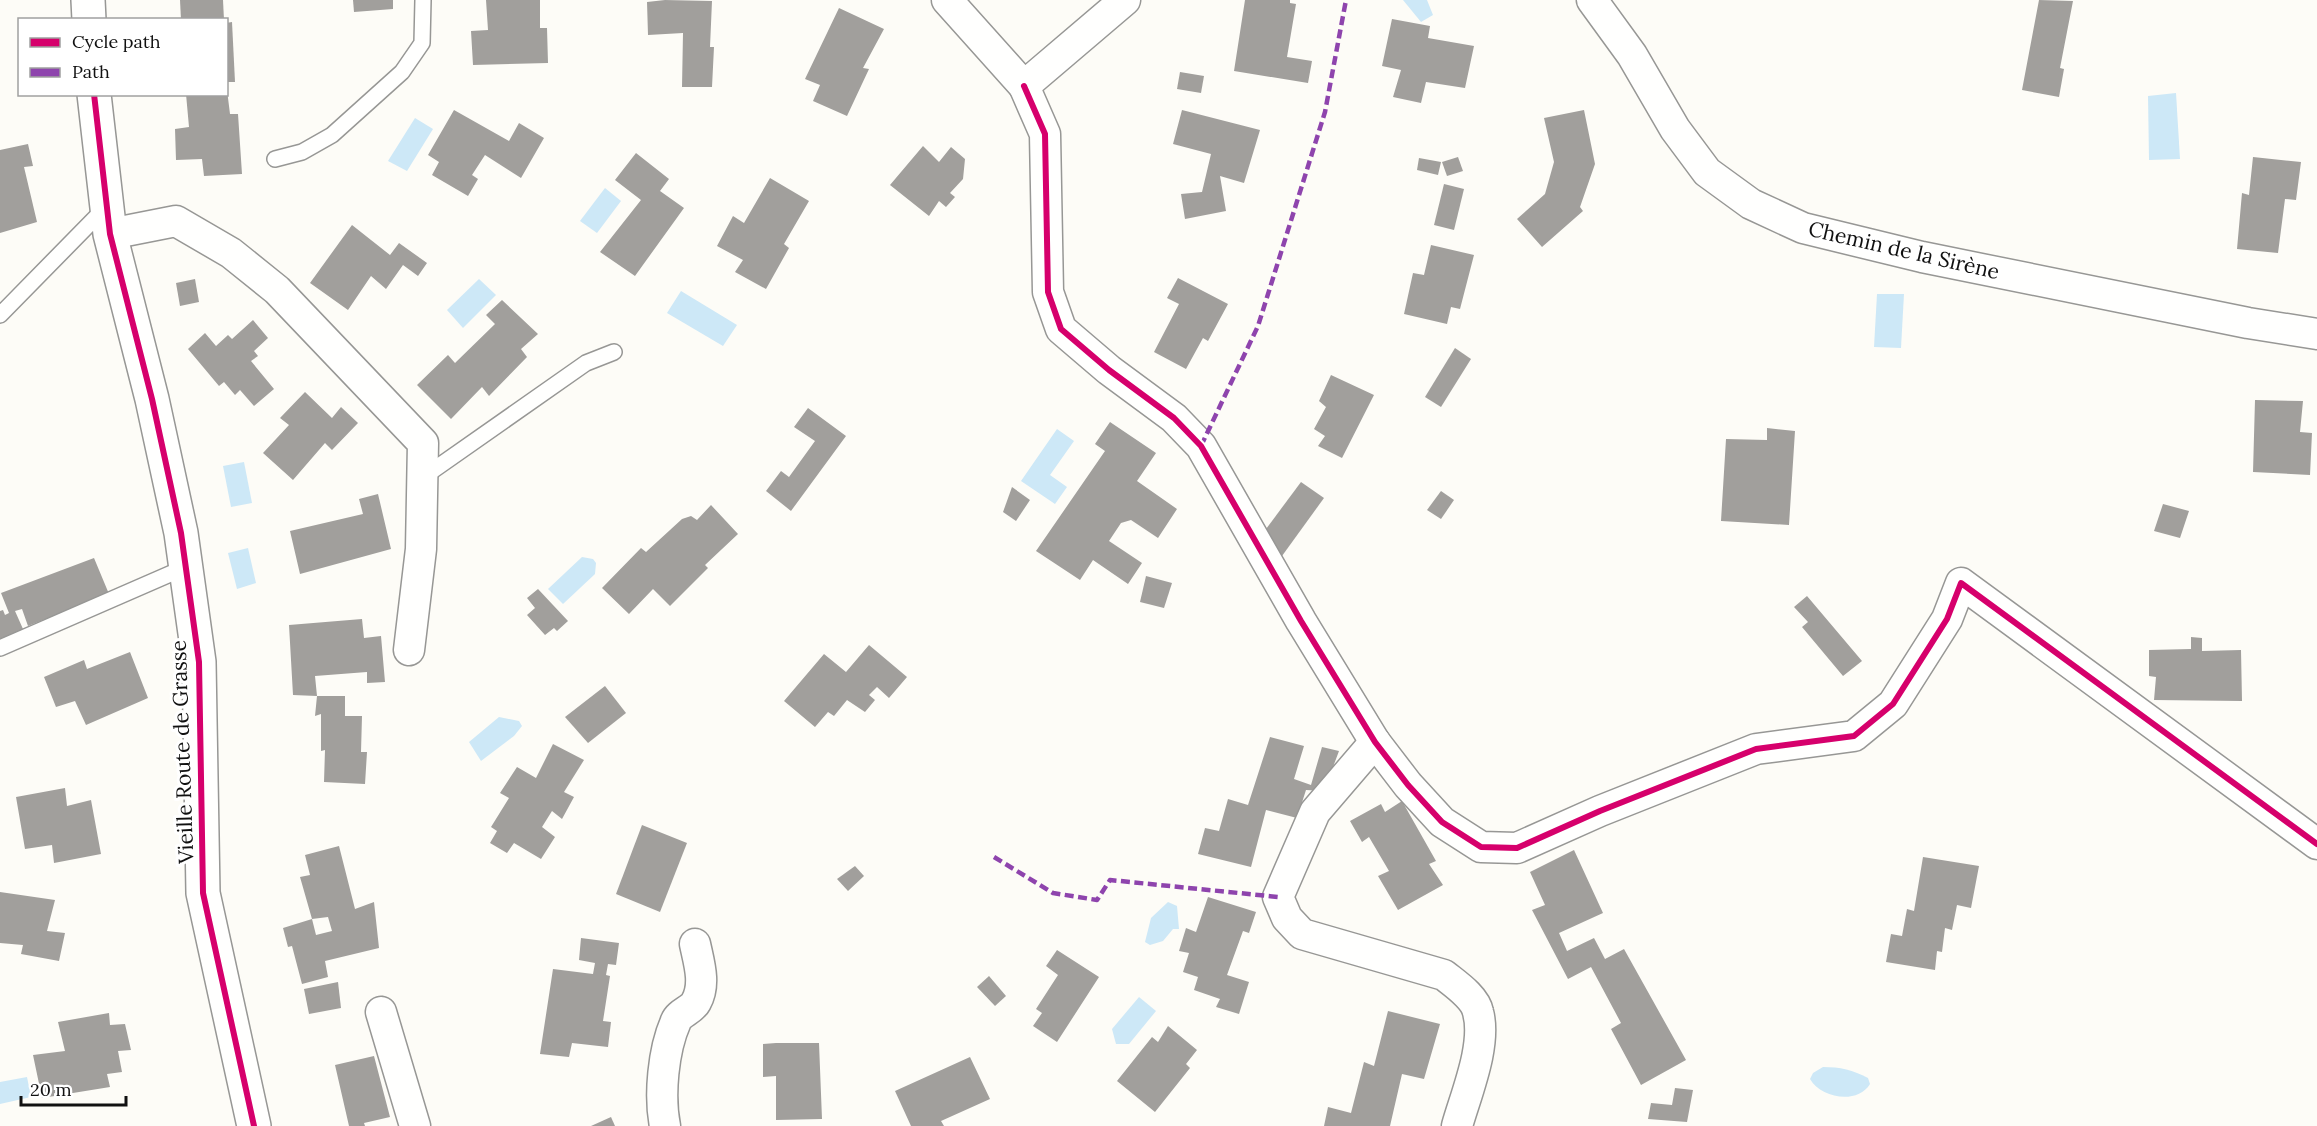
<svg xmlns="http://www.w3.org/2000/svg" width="2317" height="1126" font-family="Lora,serif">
	<rect width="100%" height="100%" fill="#fdfcf7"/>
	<!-- water -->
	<g fill="#cde8f7">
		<polygon points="1403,0 1427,0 1433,15 1421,22"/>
		<polygon points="2176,93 2180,159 2149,160 2148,96"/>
		<polygon points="415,118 433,129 407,171 388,161"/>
		<polygon points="605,188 621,201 597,233 580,221"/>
		<polygon points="479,279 496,295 463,328 447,310"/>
		<polygon points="681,291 737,325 723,346 667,313"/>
		<polygon points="1877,294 1904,294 1901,348 1874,347"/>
		<polygon points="1057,429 1074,441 1050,475 1067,487 1055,504 1021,481"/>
		<polygon points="244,462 252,503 231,507 223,466"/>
		<polygon points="248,548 256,583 237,589 228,553"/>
		<polygon points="582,557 593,559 596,563 595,574 563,604 548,589"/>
		<polygon points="499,717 519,721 522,726 514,736 481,761 469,742"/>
		<polygon points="1168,902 1177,906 1179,929 1173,929 1163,941 1150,945 1145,942 1151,918"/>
		<polygon points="1139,997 1156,1011 1129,1044 1116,1044 1112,1029"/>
		<path d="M1823 1067C1840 1067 1853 1070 1868 1078L1870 1084C1857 1105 1821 1098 1810 1079L1813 1073Z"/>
		<polygon points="27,1077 31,1097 0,1104 0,1082"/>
	</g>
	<!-- building -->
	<g fill="#a19f9c">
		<polygon points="180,0 223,0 224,20 181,20"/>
		<polygon points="353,0 393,0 393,9 354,12"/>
		<polygon points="486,0 540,0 540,28 547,28 548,63 473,65 471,31 488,30"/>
		<polygon points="665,0 712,1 710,47 714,47 712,87 682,87 683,33 648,35 647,2"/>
		<polygon points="1245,0 1290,0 1290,3 1296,4 1287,57 1312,61 1308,83 1234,71"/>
		<polygon points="2039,0 2073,1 2060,68 2064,69 2059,97 2022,90"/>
		<polygon points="839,8 884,29 863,68 869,69 847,116 813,101 820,85 805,79"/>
		<polygon points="1392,19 1430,26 1428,38 1474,46 1465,88 1426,82 1421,103 1393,97 1401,70 1382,66"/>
		<polygon points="232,22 235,82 226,82 226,23"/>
		<polygon points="1180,72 1204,76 1201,93 1177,89"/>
		<polygon points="226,82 230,114 238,114 242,174 204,176 202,159 176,160 175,129 189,127 186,94 226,94"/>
		<polygon points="454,110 509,141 519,123 544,138 521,178 485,155 472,175 478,179 468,196 432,175 439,162 428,155"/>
		<polygon points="1182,110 1260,130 1244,183 1220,176 1226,211 1185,219 1181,194 1202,192 1211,154 1173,144"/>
		<polygon points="1584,110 1595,164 1580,207 1583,211 1542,247 1517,219 1545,194 1554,162 1544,118"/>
		<polygon points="28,144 33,166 24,167 37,222 0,233 0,150"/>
		<polygon points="923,146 939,162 951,147 965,159 963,179 950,193 955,197 946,207 939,201 929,216 890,185"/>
		<polygon points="636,153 669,179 660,191 684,208 635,276 600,252 641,200 615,180"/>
		<polygon points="1458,157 1463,171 1447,176 1442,162"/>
		<polygon points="2253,157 2301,162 2296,200 2285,199 2278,253 2237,249 2242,193 2249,195"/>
		<polygon points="1419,158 1441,162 1438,175 1417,170"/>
		<polygon points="770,178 809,201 784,244 789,248 766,289 735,272 743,260 717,246 733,216 744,223"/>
		<polygon points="1444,184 1464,189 1454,230 1434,225"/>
		<polygon points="352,225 390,255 399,243 427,263 418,276 403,265 386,289 371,276 348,310 310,283"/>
		<polygon points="1431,245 1474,255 1460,309 1451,307 1447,324 1404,314 1413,273 1424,275"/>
		<polygon points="1178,278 1228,304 1208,341 1203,338 1186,369 1154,352 1179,304 1167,298"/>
		<polygon points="195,279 199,302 180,306 176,283"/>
		<polygon points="502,300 538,334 521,349 527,357 489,396 482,387 451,419 417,385 448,355 455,363 495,324 486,315"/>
		<polygon points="253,320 268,338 254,351 258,356 251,361 274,389 254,406 240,390 235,395 224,382 219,386 188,349 205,333 216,346 228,335 232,339"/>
		<polygon points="1455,348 1471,359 1441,407 1425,397"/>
		<polygon points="1331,375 1374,395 1342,458 1318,446 1325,436 1314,429 1326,407 1319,401"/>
		<polygon points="305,392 332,418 341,407 358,423 332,450 325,443 293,480 263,453 289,425 280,418"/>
		<polygon points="2255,400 2303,401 2300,432 2312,433 2310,475 2253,472"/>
		<polygon points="808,408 846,436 791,511 766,491 781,471 789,477 815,441 794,427"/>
		<polygon points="1110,422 1156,453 1137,481 1177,509 1158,538 1131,520 1121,523 1109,541 1142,563 1128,584 1093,560 1080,580 1036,551 1105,451 1095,444"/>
		<polygon points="1767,428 1795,431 1789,525 1721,521 1726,439 1767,440"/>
		<polygon points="1301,482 1324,498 1282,556 1266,529"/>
		<polygon points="1012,487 1030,500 1016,521 1003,512"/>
		<polygon points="1441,491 1454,500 1441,519 1427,510"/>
		<polygon points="378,494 391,549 300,574 290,531 363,514 359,499"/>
		<polygon points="2163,504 2189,511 2180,538 2154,531"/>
		<polygon points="711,505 738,534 705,565 708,568 670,606 653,589 629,614 602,588 641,548 646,552 682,519 691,516 697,520"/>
		<polygon points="94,558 109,594 28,626 22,609 15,611 23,629 0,639 0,611 3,610 5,615 9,613 1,593"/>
		<polygon points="1146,576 1172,583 1164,608 1140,602"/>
		<polygon points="538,589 568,621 557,631 554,628 545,635 527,615 535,608 527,598"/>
		<polygon points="1807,596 1862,661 1843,676 1802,627 1808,622 1794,607"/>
		<polygon points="362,619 364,638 381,636 385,682 367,683 367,672 315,676 317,696 345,696 345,716 362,716 361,752 367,752 365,784 324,782 325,750 321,751 321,714 315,716 317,696 293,695 289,625"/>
		<polygon points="2191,637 2202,638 2202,651 2241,650 2242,701 2154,700 2156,677 2149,676 2149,650 2191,649"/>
		<polygon points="869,645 907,677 889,698 877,687 869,695 875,700 865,712 847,700 834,716 828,712 815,727 784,701 824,654 846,672"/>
		<polygon points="130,652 148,698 86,725 75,701 56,707 44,677 84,660 87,669"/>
		<polygon points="605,686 626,713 588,743 565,717"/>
		<polygon points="1270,737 1304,746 1294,779 1311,785 1322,747 1339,751 1324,791 1306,790 1297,818 1266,810 1251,867 1198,854 1205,828 1219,831 1228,799 1248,805"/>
		<polygon points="553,744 584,760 564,792 574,797 562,819 552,811 542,827 555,837 541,859 514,843 507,853 490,843 497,831 491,827 509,798 500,793 517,767 536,778"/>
		<polygon points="65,788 67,806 91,800 101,854 54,863 52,845 25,849 16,797"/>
		<polygon points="1402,801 1436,861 1429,864 1443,885 1398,910 1378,876 1389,871 1369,837 1362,842 1350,821 1381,804 1385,812"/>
		<polygon points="642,825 687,843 660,912 616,894"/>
		<polygon points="339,846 355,909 374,902 379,948 325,961 328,977 302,984 292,946 288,947 283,928 312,919 316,935 332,931 328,917 312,919 300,877 310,875 305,855"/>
		<polygon points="1574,850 1603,913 1559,933 1567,951 1594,938 1605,959 1624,949 1686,1060 1641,1085 1611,1029 1621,1023 1591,967 1568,979 1532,910 1545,905 1530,872"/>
		<polygon points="1923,857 1979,866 1971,908 1957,905 1952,930 1945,928 1942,952 1937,951 1935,970 1886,962 1891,934 1902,936 1907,909 1914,911"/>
		<polygon points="855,866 864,876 848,891 837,879"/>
		<polygon points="0,892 55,900 47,931 65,933 59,961 21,954 23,945 0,943"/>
		<polygon points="1208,897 1256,912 1249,933 1243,931 1227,975 1249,982 1239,1014 1216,1007 1220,999 1194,990 1198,977 1183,972 1189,953 1179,951 1186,928 1196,932"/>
		<polygon points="581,938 619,943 616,965 608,964 606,975 610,976 603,1021 611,1022 608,1047 572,1043 569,1057 540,1054 553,969 593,974 595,963 579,960"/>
		<polygon points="1057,950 1099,977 1057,1042 1033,1026 1042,1013 1036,1009 1058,975 1046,966"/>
		<polygon points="989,976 1006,996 995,1006 977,987"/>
		<polygon points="338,982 341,1008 309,1014 304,989"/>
		<polygon points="1388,1011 1440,1024 1424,1079 1402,1074 1390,1126 1324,1126 1328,1107 1351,1113 1364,1062 1374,1066"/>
		<polygon points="109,1013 110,1025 125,1024 131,1050 118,1051 122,1072 107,1074 110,1087 42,1098 33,1055 65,1051 58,1022"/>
		<polygon points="1168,1026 1197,1050 1186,1064 1190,1068 1155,1112 1117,1081 1152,1037 1158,1042"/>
		<polygon points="776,1043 819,1043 822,1119 776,1120 776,1076 763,1077 763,1044"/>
		<polygon points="374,1056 390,1117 364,1123 365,1126 349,1126 335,1065"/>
		<polygon points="970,1057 990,1099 941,1121 944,1126 911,1126 895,1091"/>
		<polygon points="1675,1088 1693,1090 1687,1122 1648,1119 1651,1103 1672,1105"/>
		<polygon points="611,1117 615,1126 591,1126"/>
	</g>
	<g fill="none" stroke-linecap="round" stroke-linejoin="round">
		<defs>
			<g id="service">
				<polyline points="275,159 302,152 332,135 402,72 422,43 423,0"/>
				<polyline points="0,315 106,207"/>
				<polyline points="422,478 586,363 614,352"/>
				<polyline points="0,648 186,567"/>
			</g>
			<g id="minor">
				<polyline points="947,0 1024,86 1125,0"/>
				<polyline points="1592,0 1632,55 1675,129 1707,172 1751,204 1803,228 1922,257 2248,323 2317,334"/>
				<polyline points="1024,86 1045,134 1048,292 1061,329 1109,370 1174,418 1201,446 1301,621 1375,742 1408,785 1442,822 1481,847 1517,848 1600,811 1756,749 1854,736 1893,704 1947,619 1961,583 2317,844"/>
				<polyline points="110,234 176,221 231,253 277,290 423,443 421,549 409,650"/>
				<path d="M1375 742 1315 812 1278 897 1287 918 1302 934 1444 975C1455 984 1475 997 1478 1012 1487 1045 1466 1094 1457 1126"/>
				<polyline points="381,1012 415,1126"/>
				<path d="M665 1126C659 1096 663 1050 676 1021 679 1013 692 1010 696 1002 706 984 699 963 695 944"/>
			</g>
			<g id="tertiary">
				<polyline points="88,0 89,20"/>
				<polyline points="94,94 110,234 152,399 181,533 199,662 203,893 254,1126"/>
			</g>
		</defs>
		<!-- service casing -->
		<use href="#service" stroke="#979795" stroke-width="18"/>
		<!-- minor casing -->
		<use href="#minor" stroke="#979795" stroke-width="33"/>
		<!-- tertiary casing -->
		<use href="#tertiary" stroke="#979795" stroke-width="36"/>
		<!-- service -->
		<use href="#service" stroke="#fffffe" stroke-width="15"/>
		<!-- minor -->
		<use href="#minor" stroke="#fffffe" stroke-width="30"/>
		<!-- tertiary -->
		<use href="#tertiary" stroke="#fffffe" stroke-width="33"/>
		<!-- quiet -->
		<g stroke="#8e44ad" stroke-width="4.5" stroke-dasharray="9 4.5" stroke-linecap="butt">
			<polyline points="1201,446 1258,326 1325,112 1346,0"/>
			<polyline points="994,857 1053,893 1097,900 1110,880 1278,897"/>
		</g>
		<defs>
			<g id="cycleway">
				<polyline points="1024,86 1045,134 1048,292 1061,329 1109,370 1174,418 1201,446 1301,621 1375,742 1408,785 1442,822 1481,847 1517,848 1600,811 1756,749 1854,736 1893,704 1947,619 1961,583 2317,844"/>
				<polyline points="94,94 110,234 152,399 181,533 199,662 203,893 254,1126"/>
			</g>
		</defs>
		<!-- cycleway casing -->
		<use href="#cycleway" stroke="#fff" stroke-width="10"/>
		<!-- cycleway -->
		<use href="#cycleway" stroke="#d6006c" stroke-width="6"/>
	</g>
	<g text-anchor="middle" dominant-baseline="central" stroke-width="6" stroke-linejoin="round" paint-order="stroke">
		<!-- street labels -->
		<g font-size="21" fill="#111" stroke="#fff">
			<text transform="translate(1904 250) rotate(13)">Chemin de la Sirène</text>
			<text transform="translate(182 752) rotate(-92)">Vieille Route de Grasse</text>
		</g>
	</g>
	<!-- legend -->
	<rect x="18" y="18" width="210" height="78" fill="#ffffff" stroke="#a0a0a0" stroke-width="1.5"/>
	<rect x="30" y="38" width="30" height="9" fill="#d6006c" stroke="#a0a0a0" stroke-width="1.5"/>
	<text x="72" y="48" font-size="18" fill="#111111">Cycle path</text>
	<rect x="30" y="68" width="30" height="9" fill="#8e44ad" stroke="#a0a0a0" stroke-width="1.5"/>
	<text x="72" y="78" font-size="18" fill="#111111">Path</text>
	<!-- scale -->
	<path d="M21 1096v9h105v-9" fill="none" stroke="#111111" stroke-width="3"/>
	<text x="30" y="1096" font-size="18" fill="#111111" stroke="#ffffff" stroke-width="4.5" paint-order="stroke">20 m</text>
</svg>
